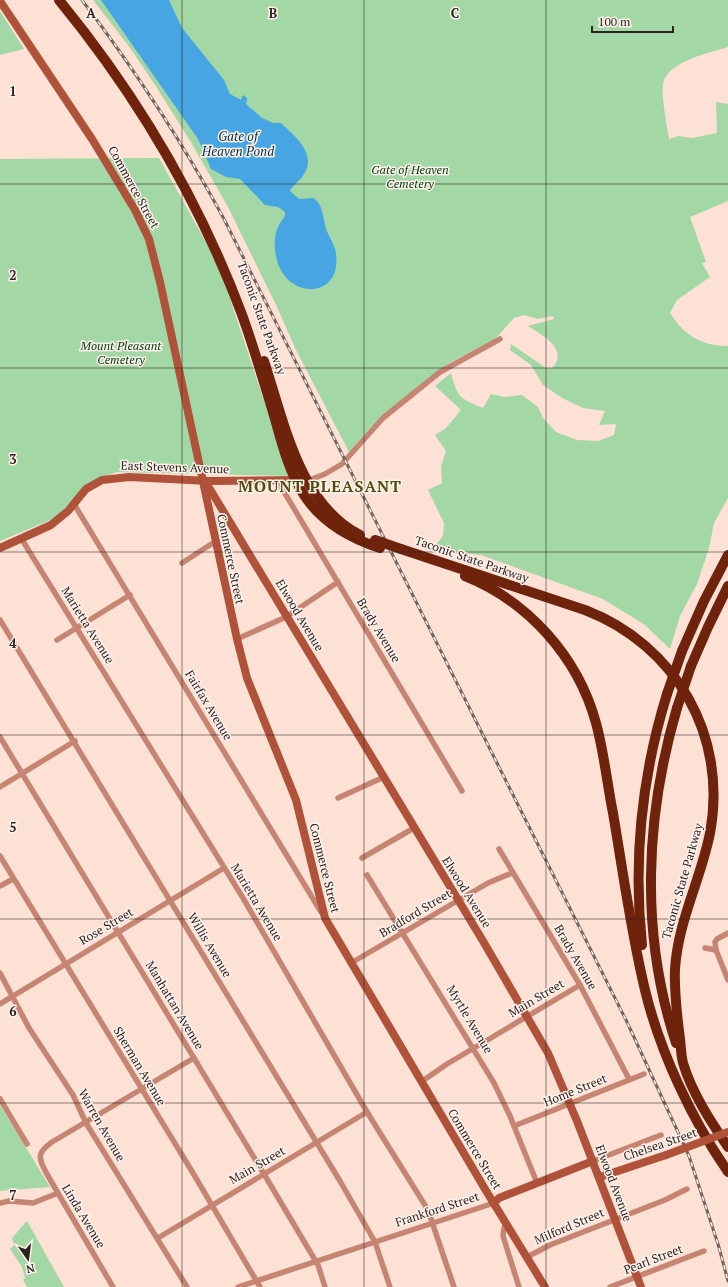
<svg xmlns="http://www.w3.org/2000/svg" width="728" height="1287" font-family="'PT Serif',serif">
	<rect width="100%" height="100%" fill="#fde1d4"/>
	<!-- green -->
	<g fill="#a3d7a5">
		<path d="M93 0H728V47C710 53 667 61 663 84 661 97 667 126 669 139L678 136 692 138 717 133 716 102 728 104V201L690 217 706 262 702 263 710 277 677 300 670 313C684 335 701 346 728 346V498L714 523 709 548 697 584 680 616 670 649 645 625 603 599 481 555 440 550 435 546 443 536 444 523 428 490 442 483 441 466 446 451 435 435 446 428 461 410 435 386 451 373C458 398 459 398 483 408L491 394 505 397 522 395 538 407 543 418 556 432 577 440 598 441 614 435 616 424 599 425 605 411 583 408 562 398 543 385 531 365 510 350 511 344 546 368H552C570 350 541 334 528 326L554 319 553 316 538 319 524 315 514 318 495 339 451 362 436 373 375 423 349 452 296 350 277 307 228 207 192 144 155 85 128 45Z"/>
		<polygon points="0,11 24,49 0,55"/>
		<polygon points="159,158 219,266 289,476 117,472 91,482 55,518 0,541 0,159"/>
		<polygon points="0,1105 50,1187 0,1191"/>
		<polygon points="27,1221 64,1287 27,1287 23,1280 25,1278 22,1267 10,1249 14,1245 12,1238"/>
	</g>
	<!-- water -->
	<path fill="#46a5e2" d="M101 0H169L182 28 224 80 230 94 241 100 243 95 247 98 246 104 262 118 273 123H281C295 136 317 154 304 174 300 181 293 185 290 191L299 199 314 198C323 205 323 218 326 229 329 237 335 245 336 254 342 301 284 300 276 256 274 246 274 234 279 225 281 220 286 218 285 212L278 207 265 205 240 179 226 177 211 169 198 139Z"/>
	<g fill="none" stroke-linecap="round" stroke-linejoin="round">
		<!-- street -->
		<g stroke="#c68573" stroke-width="5.5">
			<polyline points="277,480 462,791"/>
			<polyline points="307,481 325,474 342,464 383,418 440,372 500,339"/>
			<polyline points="74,504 321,912"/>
			<polyline points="21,538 243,898 367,1112 428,1210 454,1287"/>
			<polyline points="182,563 216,541"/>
			<polyline points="0,620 340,1181 375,1242 390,1287"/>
			<polyline points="237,639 286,617 338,582"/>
			<polyline points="57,640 130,595"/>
			<polyline points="0,737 264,1174 318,1265 325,1287"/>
			<polyline points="0,787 75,741"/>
			<polyline points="338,798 384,777"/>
			<polyline points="499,849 580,985 629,1079"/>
			<polyline points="0,856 193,1173 260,1287"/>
			<polyline points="362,858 414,828"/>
			<polyline points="367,875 494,1083 510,1116 537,1183"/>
			<polyline points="0,886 13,879"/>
			<polyline points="728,933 717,939 715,942 716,950 728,980"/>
			<polyline points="705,948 716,950"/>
			<polyline points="351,963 488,883 512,873"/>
			<polyline points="0,973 29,1028 73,1095 86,1123 187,1287"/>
			<polyline points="0,1004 224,868"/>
			<polyline points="421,1082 447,1064 580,985"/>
			<polyline points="0,1099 27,1144"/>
			<polyline points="514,1126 644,1074"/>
			<polyline points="593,1161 661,1135"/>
			<polyline points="0,1203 9,1201 33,1203 58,1193"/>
			<polyline points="508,1225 504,1228 503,1236 519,1287"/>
			<polyline points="158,1238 367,1112"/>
			<polyline points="527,1257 550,1245 665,1200 687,1189"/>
			<path d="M113 1287 48 1176C39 1159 35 1154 52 1142L194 1058"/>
			<polyline points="238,1287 494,1203"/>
			<polyline points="610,1287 704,1251"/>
		</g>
		<!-- secondary -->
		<g stroke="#af5239" stroke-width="8">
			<polyline points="0,1 92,139 135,210 149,239 160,282 237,639 247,678 296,800 325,918 485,1189 545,1287"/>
			<polyline points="202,481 208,486 483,941 548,1053 577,1121 641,1287"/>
			<polyline points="0,548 51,525 68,511 86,489 102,480 129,477 209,481 300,480"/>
			<polyline points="600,1177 666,1155"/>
			<polyline points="494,1203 499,1198 593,1161"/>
		</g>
		<!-- highway -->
		<g stroke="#6f230d" stroke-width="10">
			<path d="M59 0C136 94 198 198 241 312 254 347 264 383 275 419 282 444 289 472 304 495 322 523 349 538 380 548"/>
			<path d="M264 361C284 421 299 504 360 535"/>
			<path d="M401 549 585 610C676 645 728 736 710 833 701 879 678 921 675 969 674 993 677 1016 680 1039 681 1047 681 1056 683 1063 692 1093 711 1122 728 1147"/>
			<path d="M465 576C528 601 578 657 596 723 604 752 607 783 613 813 623 872 631 932 645 990 660 1052 692 1120 728 1172"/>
			<polyline points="682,651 704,601 728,555"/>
			<polyline points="691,666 708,627 728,586"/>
			<path d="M642 945C633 860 642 775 667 694"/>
			<path d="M676 1043C640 934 645 817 677 708"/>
		</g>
		<defs>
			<path id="rail" d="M82 0C135 70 182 141 224 219L627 1022 689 1156 718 1244 728 1281"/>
		</defs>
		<!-- rail casing -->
		<use href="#rail" stroke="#75645d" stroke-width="3"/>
		<!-- rail -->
		<use href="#rail" stroke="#fef2ed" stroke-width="1.5" stroke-dasharray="4.5" stroke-linecap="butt"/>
		<!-- secondary-bridge -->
		<polyline stroke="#af5239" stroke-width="8" points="666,1155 728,1132"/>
		<!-- highway-bridge -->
		<g stroke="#6f230d" stroke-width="10">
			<polyline points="375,540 401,549"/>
			<polyline points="667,694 682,651"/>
			<polyline points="677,708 691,666"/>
		</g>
	</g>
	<!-- grid -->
	<path fill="none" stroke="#2d231e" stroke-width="1" stroke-opacity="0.55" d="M182 0V1287M364 0V1287M546 0V1287M0 184H728M0 368H728M0 552H728M0 735H728M0 919H728M0 1103H728"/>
	<g text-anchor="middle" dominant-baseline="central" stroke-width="3" stroke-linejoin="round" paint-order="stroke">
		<!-- park labels -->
		<g font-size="12" font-style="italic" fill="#00390a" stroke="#fef2ed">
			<text x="410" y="169">Gate of Heaven<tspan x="410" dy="14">Cemetery</tspan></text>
			<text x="121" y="345">Mount Pleasant<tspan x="121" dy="14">Cemetery</tspan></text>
		</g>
		<!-- street labels -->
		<g font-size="12" fill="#2d231e" stroke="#fef2ed">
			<text transform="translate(134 187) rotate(61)">Commerce Street</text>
			<text transform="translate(262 318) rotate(70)">Taconic State Parkway</text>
			<text transform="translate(175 467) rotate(2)">East Stevens Avenue</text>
			<text transform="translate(231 559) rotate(78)">Commerce Street</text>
			<text transform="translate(472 559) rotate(19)">Taconic State Parkway</text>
			<text transform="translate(300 615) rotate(59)">Elwood Avenue</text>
			<text transform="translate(88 625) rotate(58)">Marietta Avenue</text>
			<text transform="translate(379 630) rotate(59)">Brady Avenue</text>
			<text transform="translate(209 705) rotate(59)">Fairfax Avenue</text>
			<text transform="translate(325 868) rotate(76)">Commerce Street</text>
			<text transform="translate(682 881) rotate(-74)">Taconic State Parkway</text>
			<text transform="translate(467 892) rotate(58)">Elwood Avenue</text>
			<text transform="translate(257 902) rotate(59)">Marietta Avenue</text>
			<text transform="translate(415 913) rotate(-31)">Bradford Street</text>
			<text transform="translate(106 926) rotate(-31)">Rose Street</text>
			<text transform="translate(210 945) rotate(59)">Willis Avenue</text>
			<text transform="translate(576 957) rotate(60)">Brady Avenue</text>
			<text transform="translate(536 998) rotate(-31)">Main Street</text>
			<text transform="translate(175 1005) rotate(59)">Manhattan Avenue</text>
			<text transform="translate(470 1019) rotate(59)">Myrtle Avenue</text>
			<text transform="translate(140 1066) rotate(59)">Sherman Avenue</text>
			<text transform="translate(575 1090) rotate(-22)">Home Street</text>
			<text transform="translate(102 1125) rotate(60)">Warren Avenue</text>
			<text transform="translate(660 1144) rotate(-19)">Chelsea Street</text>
			<text transform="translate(475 1149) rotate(59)">Commerce Street</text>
			<text transform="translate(257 1165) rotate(-30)">Main Street</text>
			<text transform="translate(614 1183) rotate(69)">Elwood Avenue</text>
			<text transform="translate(437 1209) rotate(-18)">Frankford Street</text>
			<text transform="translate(84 1216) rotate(59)">Linda Avenue</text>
			<text transform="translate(569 1226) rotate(-23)">Milford Street</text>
			<text transform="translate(653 1259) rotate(-21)">Pearl Street</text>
		</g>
		<!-- water labels -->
		<g font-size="13" font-style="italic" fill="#052f48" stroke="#fef2ed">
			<text x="238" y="136">Gate of<tspan x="238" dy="15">Heaven Pond</tspan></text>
		</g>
		<!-- district labels -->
		<g font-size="16" font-weight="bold" letter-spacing="1" fill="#4f4d0e" stroke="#fef2ed">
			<text x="320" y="486">MOUNT PLEASANT</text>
		</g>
	</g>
	<g font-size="13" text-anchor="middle" font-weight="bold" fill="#2d231e" stroke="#fef2ed" stroke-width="3" stroke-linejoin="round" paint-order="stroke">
		<text x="91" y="18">A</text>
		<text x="273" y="18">B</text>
		<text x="455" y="18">C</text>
		<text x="13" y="96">1</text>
		<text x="13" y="280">2</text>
		<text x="13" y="464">3</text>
		<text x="13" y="648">4</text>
		<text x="13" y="832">5</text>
		<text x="13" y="1016">6</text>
		<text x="13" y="1200">7</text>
	</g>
	<!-- north arrow -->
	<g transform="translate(28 1259) rotate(166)" stroke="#fef2ed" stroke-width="3" paint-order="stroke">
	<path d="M0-3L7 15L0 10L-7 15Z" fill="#2d231e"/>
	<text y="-6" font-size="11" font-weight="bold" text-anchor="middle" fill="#2d231e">N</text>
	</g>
	<!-- scale -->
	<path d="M592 26v6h81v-6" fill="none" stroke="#2d231e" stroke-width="2"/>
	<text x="598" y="26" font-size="12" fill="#2d231e" stroke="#fef2ed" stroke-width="3" paint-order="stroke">100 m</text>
</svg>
